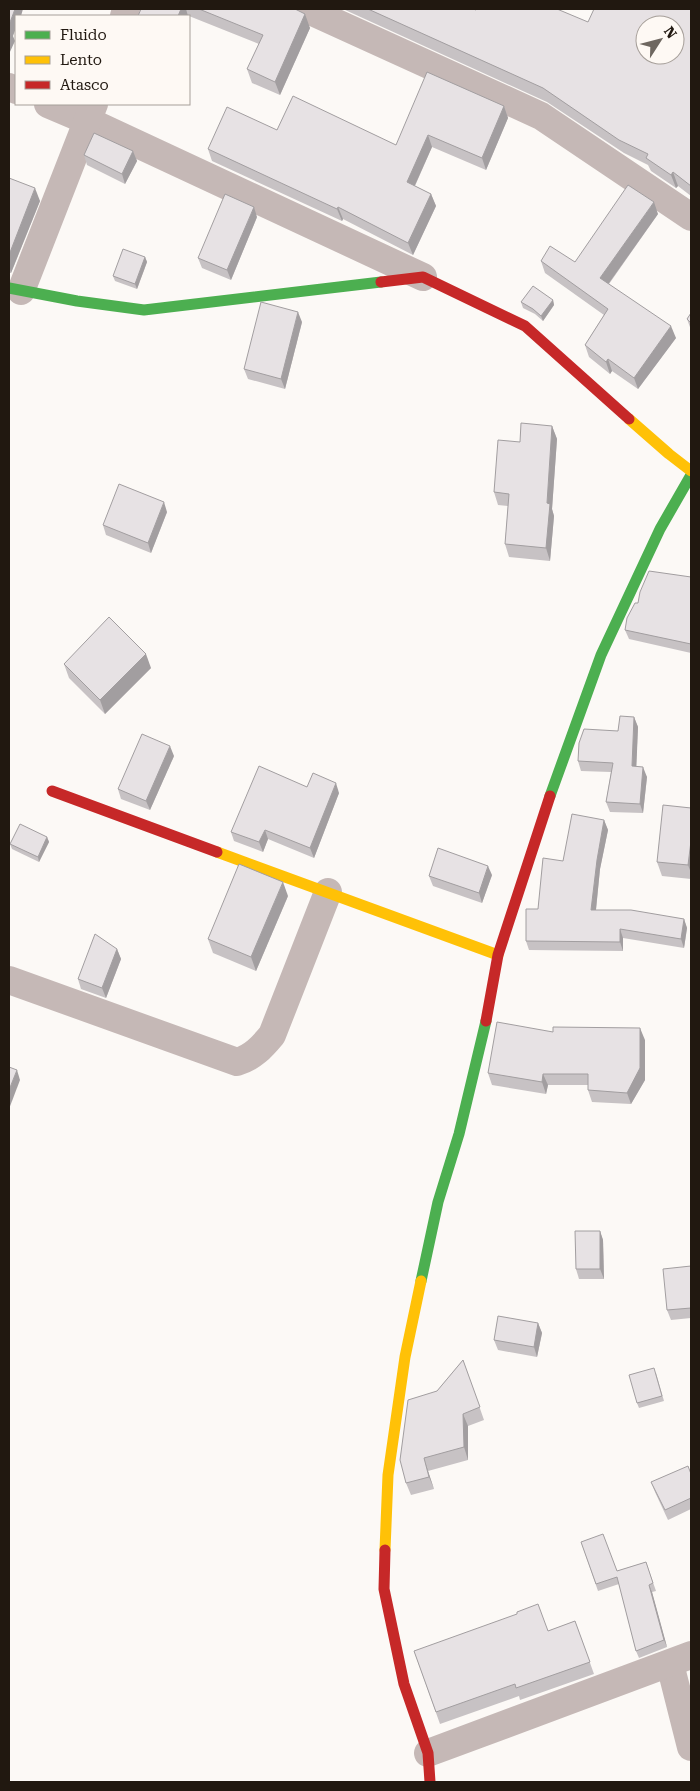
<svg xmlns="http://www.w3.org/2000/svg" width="700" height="1791" font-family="'Roboto Serif',serif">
	<rect width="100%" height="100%" fill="#fcf9f6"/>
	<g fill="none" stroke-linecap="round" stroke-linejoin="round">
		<!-- street -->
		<g stroke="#c5b8b6" stroke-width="28">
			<polyline points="306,9 541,116 691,217"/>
			<polyline points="124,16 126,9"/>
			<polyline points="9,87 16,90"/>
			<polyline points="48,104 88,121 423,277"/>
			<polyline points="21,291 94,104"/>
			<path d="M9 980 237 1062C253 1057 262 1047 272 1035L328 892"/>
			<polyline points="670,1664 691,1747"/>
			<polyline points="428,1753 691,1655"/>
		</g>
		<!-- fast -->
		<g stroke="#4caf50" stroke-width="11">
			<polyline points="9,288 77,301 144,310 381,282"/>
			<polyline points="550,796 601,655 660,529 691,475"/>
			<polyline points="421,1281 438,1202 459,1134 486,1021"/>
		</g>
		<!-- slow -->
		<g stroke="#ffc107" stroke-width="11">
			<polyline points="629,419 669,454 691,471"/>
			<polyline points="217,852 498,955"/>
			<polyline points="385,1550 388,1475 405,1357 421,1281"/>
		</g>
		<!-- jam -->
		<g stroke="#c62828" stroke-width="11">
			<polyline points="381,282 423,277 525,326 629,419"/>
			<polyline points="52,791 217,852"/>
			<polyline points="486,1021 498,955 550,796"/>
			<polyline points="385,1550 384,1589 404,1684 428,1753 430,1782"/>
		</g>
	</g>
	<!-- wall -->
	<g fill="#c7c2c4">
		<polygon points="141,9 295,9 310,28 280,95 252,83 247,69 259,44 189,16 138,16"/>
		<polygon points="343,9 473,9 476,10 588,22 691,10 691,196 678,186 676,188 651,171 648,165 624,153 547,102"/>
		<polygon points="504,106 508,118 486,170 432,147 415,186 431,194 436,206 413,255 343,219 342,221 212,161 208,149 277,130 396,145"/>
		<polygon points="133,151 137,161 125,184 87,165 84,155"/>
		<polygon points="9,178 40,201 11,273 9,273"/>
		<polygon points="658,214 609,284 676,338 638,389 612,371 610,374 589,357 585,345 604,315 545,273 541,261 575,262"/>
		<polygon points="257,217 231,280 202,268 198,258"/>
		<polygon points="145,257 147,262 137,289 115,281 113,276"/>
		<polygon points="553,300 554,305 543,321 535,314 523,308 521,302"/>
		<polygon points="691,313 691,330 687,319"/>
		<polygon points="302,322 285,389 248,379 244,369"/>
		<polygon points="552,426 557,439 552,509 554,516 550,561 509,557 505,544 508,506 498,505 494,492 520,442"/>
		<polygon points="167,512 151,553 106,535 103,525"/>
		<polygon points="691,577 691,653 629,639 625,630 638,603"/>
		<polygon points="64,664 151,668 105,714 69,678"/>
		<polygon points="634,717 638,727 636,766 647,777 643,813 610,812 606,802 611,772 581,771 578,761 618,731"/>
		<polygon points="174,756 150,810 121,799 118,789"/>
		<polygon points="307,787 339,793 314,858 268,839 263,852 234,841 231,832"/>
		<polygon points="691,808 691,879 662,876 657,862"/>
		<polygon points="604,820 608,830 600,869 596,910 684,919 687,928 684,948 623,938 623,951 529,950 526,941 563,861"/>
		<polygon points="47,837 49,842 39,862 12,849 10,844"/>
		<polygon points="492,875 482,903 433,886 429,876"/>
		<polygon points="288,896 256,971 213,953 208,939"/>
		<polygon points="117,949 121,959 106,998 81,989 78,979"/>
		<polygon points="553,1032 645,1040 645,1080 631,1104 592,1102 588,1090 588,1085 548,1085 546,1094 492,1085 488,1073"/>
		<polygon points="600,1231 603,1240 604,1279 579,1279 576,1269"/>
		<polygon points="691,1266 691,1318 671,1320 667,1310"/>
		<polygon points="538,1323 542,1333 537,1357 498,1350 494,1340"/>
		<polygon points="463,1360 484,1420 468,1426 468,1460 428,1471 434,1489 411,1495 406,1483 437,1391"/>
		<polygon points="656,1373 664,1401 639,1408 637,1403"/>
		<polygon points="691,1474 691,1509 668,1520 655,1492 651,1482"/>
		<polygon points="581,1542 617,1571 646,1562 656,1591 652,1592 667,1647 639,1658 636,1651 619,1584 598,1591"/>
		<polygon points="575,1621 594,1674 520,1700 519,1696 440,1724 414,1651 548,1631"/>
	</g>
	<!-- shaded-wall -->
	<g fill="#a29ea0">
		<polygon points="15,9 23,9 21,16 16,16 16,28 13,36 15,41 9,54 9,25"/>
		<polygon points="181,9 186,9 188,16 178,16"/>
		<polygon points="305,14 310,28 280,95 275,82"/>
		<polygon points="504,106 508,118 486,170 482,158"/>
		<polygon points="428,135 432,147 411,194 407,182"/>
		<polygon points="133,151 137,161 125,184 122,174"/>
		<polygon points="673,172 678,186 676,188 671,175"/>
		<polygon points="35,188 40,201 11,273 9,265 9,255"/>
		<polygon points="431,194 436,206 413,255 408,243"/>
		<polygon points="654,202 658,214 604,290 600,278"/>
		<polygon points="254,207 257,217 231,280 227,270"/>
		<polygon points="338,207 343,219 342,221 337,209"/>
		<polygon points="145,257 147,262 137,289 135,284"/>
		<polygon points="553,300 554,305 543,321 541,316"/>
		<polygon points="298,312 302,322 285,389 281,379"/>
		<polygon points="671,326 676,338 638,389 634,378"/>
		<polygon points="608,359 612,371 610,374 606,362"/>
		<polygon points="552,426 557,439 552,509 554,516 550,561 546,548 547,503"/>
		<polygon points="164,502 167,512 151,553 148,543"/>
		<polygon points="146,654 151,668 105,714 100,700"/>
		<polygon points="634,717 638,727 636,776 632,766"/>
		<polygon points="170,746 174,756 150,810 146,801"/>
		<polygon points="643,767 647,777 643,813 640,804"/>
		<polygon points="336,783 339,793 314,858 310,848"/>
		<polygon points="604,820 608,830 600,869 595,919 591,910 597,860"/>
		<polygon points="265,830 268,839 263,852 259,842"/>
		<polygon points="47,837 49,842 39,862 38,857"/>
		<polygon points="691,842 691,873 688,865"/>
		<polygon points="488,866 492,875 482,903 479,893"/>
		<polygon points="283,882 288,896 256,971 251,957"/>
		<polygon points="684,919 687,928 684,948 681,939"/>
		<polygon points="620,929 623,938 623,951 620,942"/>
		<polygon points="117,949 121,959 106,998 102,988"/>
		<polygon points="640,1028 645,1040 645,1080 631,1104 627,1093"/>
		<polygon points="17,1070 20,1080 9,1109 9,1090"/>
		<polygon points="543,1074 548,1085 546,1094 542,1082"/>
		<polygon points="600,1231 603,1240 604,1279 600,1269"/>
		<polygon points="538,1323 542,1333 537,1357 534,1347"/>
		<polygon points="463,1414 468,1426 468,1460 464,1447"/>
		<polygon points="424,1458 428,1471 434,1489 429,1477"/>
		<polygon points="649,1585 652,1592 667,1647 664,1640"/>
	</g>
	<!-- building -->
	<g fill="#e7e2e4" stroke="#a29ea0" fill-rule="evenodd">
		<polygon points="9,9 15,9 9,25"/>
		<polygon points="141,9 181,9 178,16 138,16"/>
		<polygon points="199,9 295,9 305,14 275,82 247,69 263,35"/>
		<path d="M368 9H473L476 10V9H557L588 22 594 9H688L691 10V186L673 172 671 175 646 158 648 154 619 140 543 88ZM645 25H675V55H645Z"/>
		<polygon points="427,72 504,106 482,158 428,135 407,182 431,194 408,243 338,207 337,209 208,149 227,107 277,130 293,96 396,145"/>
		<polygon points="94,133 133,151 122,174 84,155"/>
		<polygon points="9,178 35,188 9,255"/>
		<polygon points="628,185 654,202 600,278 671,326 634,378 608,359 606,362 585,345 608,309 541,261 550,246 575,262"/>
		<polygon points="225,194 254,207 227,270 198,258"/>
		<polygon points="123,249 145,257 135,284 113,276"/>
		<polygon points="533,286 553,300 541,316 533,309 521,302"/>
		<polygon points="261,302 298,312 281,379 244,369"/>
		<polygon points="691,313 691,323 687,319"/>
		<polygon points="521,423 552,426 547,503 550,504 546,548 505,544 509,494 494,492 498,440 520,442"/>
		<polygon points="119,484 164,502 148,543 103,525"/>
		<polygon points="649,571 691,577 691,644 625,630 627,618 635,603 638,603 640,592"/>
		<polygon points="109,617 146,654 100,700 64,664"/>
		<polygon points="620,716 634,717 632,766 643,767 640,804 606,802 613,763 578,761 579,743 584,729 618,731"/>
		<polygon points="142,734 170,746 146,801 118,789"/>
		<polygon points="259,766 307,787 313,773 336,783 310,848 265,830 259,842 231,832"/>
		<polygon points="663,805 691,808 691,841 688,865 657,862"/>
		<polygon points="572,814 604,820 597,860 591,910 631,910 684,919 681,939 620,929 620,942 526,941 526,909 538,909 543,858 563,861"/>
		<polygon points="20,824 47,837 38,857 10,844"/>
		<polygon points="438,848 488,866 479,893 429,876"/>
		<polygon points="239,864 283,882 251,957 208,939"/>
		<polygon points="95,934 117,949 102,988 78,979"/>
		<polygon points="497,1022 553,1032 553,1027 640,1028 640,1068 627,1093 588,1090 588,1074 543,1074 542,1082 488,1073"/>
		<polygon points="9,1067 17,1070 9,1090"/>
		<polygon points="575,1231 600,1231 600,1269 576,1269"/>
		<polygon points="691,1266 691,1308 667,1310 663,1269"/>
		<polygon points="498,1316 538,1323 534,1347 494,1340"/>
		<polygon points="463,1360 480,1407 463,1414 464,1447 424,1458 429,1477 406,1483 400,1460 408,1400 437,1391"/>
		<polygon points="654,1368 662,1396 637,1403 629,1375"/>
		<polygon points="688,1466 691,1474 691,1498 665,1510 651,1482"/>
		<polygon points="603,1534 617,1571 646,1562 653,1583 649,1585 664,1640 636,1651 617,1577 596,1584 581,1542"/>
		<polygon points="538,1604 548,1631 575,1621 590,1662 516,1688 515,1684 436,1712 414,1651 517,1614 517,1612"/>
	</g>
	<!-- border -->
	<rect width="700" height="1791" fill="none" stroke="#211810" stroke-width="20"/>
	<!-- legend -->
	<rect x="15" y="15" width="175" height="90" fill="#fef9f4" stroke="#a69f99"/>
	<rect x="25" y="31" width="25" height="8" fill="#4caf50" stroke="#a69f99"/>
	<text x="60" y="40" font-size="15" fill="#211810">Fluido</text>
	<rect x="25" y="56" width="25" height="8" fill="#ffc107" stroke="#a69f99"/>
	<text x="60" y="65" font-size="15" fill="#211810">Lento</text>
	<rect x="25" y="81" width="25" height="8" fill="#c62828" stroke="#a69f99"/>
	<text x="60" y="90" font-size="15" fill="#211810">Atasco</text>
	<!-- north arrow -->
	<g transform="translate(660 40) rotate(54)"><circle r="24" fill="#fef9f4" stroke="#a69f99"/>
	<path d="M0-4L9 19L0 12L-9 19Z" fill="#6e6760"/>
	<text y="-8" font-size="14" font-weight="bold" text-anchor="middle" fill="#211810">N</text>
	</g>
</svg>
